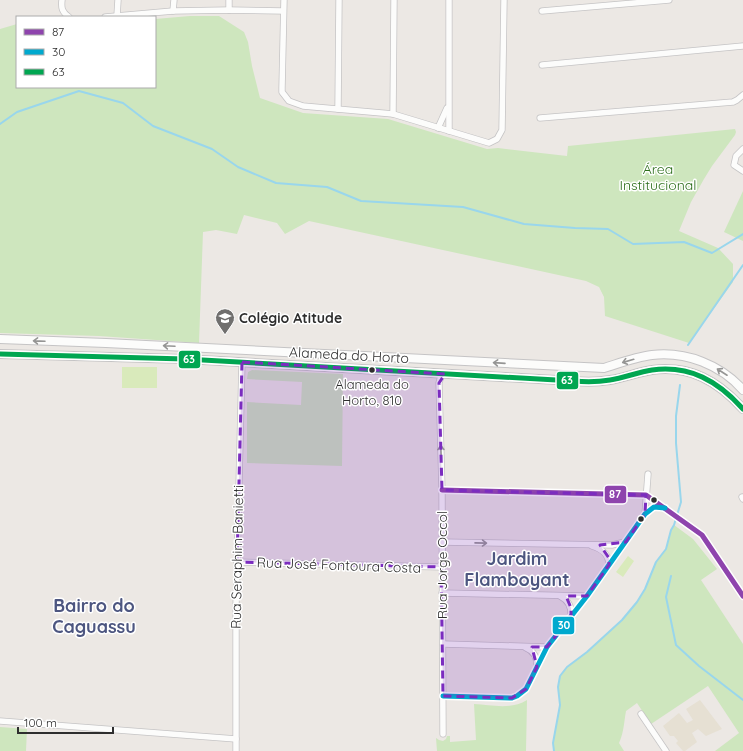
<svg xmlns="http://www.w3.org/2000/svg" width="743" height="751" font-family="Quicksand,sans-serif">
	<rect width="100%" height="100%" fill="#ece8e4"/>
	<!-- education -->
	<polygon fill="#e6e0d3" points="700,700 722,729 706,736 698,729 692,733 697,742 685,751 683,751 676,743 678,741 674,736 670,736 663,726 679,713 687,723 693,720 686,709"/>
	<!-- green -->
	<g fill="#cee6be">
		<polygon points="190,16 219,16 244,32 248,42 252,66 260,98 303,113 388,119 487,149 498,148 567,156 568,146 735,129 736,132 735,135 712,166 704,179 691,202 679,231 718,248 733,264 733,282 689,343 605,316 604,297 599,287 586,281 309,221 285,234 277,223 244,215 237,234 216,230 203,232 199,343 99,336 0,333 0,29 17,24 17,87 155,87 155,19"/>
		<polygon points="743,191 743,241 724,232"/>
		<polygon points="252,370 343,374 342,466 247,463 247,402 301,405 302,382 247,379 248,372"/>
		<path d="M674 525 693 539 717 569 701 580 743 644V751H715L739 733 708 686 651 724 637 703 626 711C624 722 624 732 619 743L624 751H554L553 743 560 705 558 687 560 676 567 667 587 652 622 620 637 602 645 589 656 562 666 549 671 530Z"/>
		<path d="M527 700 526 751H437L436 738 439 740 443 741 446 739 447 736H450V742L476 740 474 704C492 705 511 710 527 700Z"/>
		<polygon points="0,727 27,729 26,751 0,751"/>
	</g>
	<!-- pitch -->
	<g fill="#d9eabb">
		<rect x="122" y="367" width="35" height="21"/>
		<polygon points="628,556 634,561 623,577 616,572"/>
	</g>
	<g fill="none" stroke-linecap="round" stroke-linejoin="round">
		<!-- stream -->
		<g stroke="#99d6ec" stroke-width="2">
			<polyline points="0,124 17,112 79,91 123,103 153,126 212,149 238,167 276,183 327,187 361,201 463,207 524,224 575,228 608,229 633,244 684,242 712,253 743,234"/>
			<polyline points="688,345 743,265"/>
			<polyline points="671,576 666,597 676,645 699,666 743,700"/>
			<polyline points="554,751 553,743 560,705 558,687 560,676 567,667 587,652 622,620 637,602 645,589 656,562 666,549 671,530 674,525 681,502 676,443 676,416 680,385"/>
		</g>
		<defs>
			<g id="street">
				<path d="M62 0C61 8 62 12 69 17"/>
				<polyline points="284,0 282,88 282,92 289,101 303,106 393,114 489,143 497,139 502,130 504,0"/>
				<polyline points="229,10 229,0"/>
				<polyline points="173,11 174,0"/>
				<polyline points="542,11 669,0"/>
				<polyline points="117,16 118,0"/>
				<polyline points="105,17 173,11 229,10 283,11"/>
				<polyline points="542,65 743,46"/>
				<polyline points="338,109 339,0"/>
				<polyline points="393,114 394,0"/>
				<polyline points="540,118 733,102 737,100 743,95"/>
				<polyline points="438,128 447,108"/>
				<polyline points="449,131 449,0"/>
				<polyline points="743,149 736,156 734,165 743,171"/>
				<polyline points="442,490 646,495 702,535 743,596"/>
				<polyline points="742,497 743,499"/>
				<polyline points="645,514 648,474"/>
				<polyline points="442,542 612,545 625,542"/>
				<path d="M592 546C602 549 609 554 609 565"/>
				<polyline points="237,562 441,567"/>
				<polyline points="442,593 587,596"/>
				<path d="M560 596C568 600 572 606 571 616"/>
				<polyline points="443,644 547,647"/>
				<path d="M526 648C534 651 537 657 537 666"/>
				<polyline points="443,696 512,698 517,696 526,689 547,647 587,596 645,514 654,507 663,508"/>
				<polyline points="641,714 666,751"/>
				<polyline points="0,721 236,739"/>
				<polyline points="443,734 442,490 439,383 441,376 445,374"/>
				<polyline points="236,751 236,606 242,362"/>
			</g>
			<g id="secondary">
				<path d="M0 339 106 343 604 368C620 363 636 357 652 355 686 351 721 365 743 390"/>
				<path d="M0 354 185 359 574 381C586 382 598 382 610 380 624 378 638 372 652 370 690 365 718 381 743 409"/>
			</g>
		</defs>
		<!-- street casing -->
		<use href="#street" stroke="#c5c4c5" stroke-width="7"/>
		<!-- secondary casing -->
		<use href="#secondary" stroke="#c5c4c5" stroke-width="10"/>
		<!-- street -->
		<use href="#street" stroke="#fcfcfb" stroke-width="5.5"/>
		<!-- secondary -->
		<use href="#secondary" stroke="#fcfcfb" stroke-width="8"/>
		<defs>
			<polyline id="bus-1" points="442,490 646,495 702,535 743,596"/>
			<polyline id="bus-2" points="443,696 512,698 517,696 526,689 547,647 587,596 645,514 654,507 665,508"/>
			<path id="bus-3" d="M0 354 185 359 574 381C586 382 598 382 610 380 624 378 638 372 652 370 690 365 718 381 743 409"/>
		</defs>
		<!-- bus-1 casing -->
		<use href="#bus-1" stroke="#fff" stroke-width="8"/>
		<!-- bus-2 casing -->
		<use href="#bus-2" stroke="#fff" stroke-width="8"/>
		<!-- bus-3 casing -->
		<use href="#bus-3" stroke="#fff" stroke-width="8"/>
		<!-- bus-1 -->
		<use href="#bus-1" stroke="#8e44ad" stroke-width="5"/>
		<!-- bus-2 -->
		<use href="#bus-2" stroke="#00a9ce" stroke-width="5"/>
		<!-- bus-3 -->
		<use href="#bus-3" stroke="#00a651" stroke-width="5"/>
	</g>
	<!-- one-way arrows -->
	<defs><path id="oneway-shaft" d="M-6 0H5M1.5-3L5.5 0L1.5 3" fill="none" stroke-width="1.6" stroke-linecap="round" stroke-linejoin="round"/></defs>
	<g stroke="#959594">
		<use href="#oneway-shaft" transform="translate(39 341) rotate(-178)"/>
		<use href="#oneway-shaft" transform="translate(169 346) rotate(-177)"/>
		<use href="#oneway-shaft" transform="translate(628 361) rotate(164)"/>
		<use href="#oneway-shaft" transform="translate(499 363) rotate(-176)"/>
		<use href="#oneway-shaft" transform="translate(722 372) rotate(-147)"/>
		<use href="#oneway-shaft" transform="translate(441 451) rotate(-92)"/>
		<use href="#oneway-shaft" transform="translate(481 543) rotate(1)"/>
	</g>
	<!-- marked area -->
	<path fill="#7b2cbf" fill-opacity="0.2" stroke="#7b2cbf" stroke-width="3" stroke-dasharray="8 5" stroke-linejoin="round" d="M242 362 445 374 439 383 442 490 646 495 645 514 626 542 600 545 609 558V565L587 596H566L571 608V617L547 647H532L537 667 526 689 512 698 443 696 441 567 237 562Z"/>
	<!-- icons -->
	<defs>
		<symbol id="school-pin" viewBox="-11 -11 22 30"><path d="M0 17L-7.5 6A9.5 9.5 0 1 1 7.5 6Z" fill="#706f6e" stroke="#fff"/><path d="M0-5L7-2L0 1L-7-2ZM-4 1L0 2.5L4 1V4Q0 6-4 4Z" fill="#fff"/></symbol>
	</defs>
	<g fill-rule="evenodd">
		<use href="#school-pin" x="214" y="307" width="22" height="30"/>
	</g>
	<!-- markers -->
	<g fill="#2e2e2e" stroke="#fff" stroke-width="1.5">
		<circle cx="372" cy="370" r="3.5"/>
		<circle cx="654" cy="500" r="3.5"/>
		<circle cx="641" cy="519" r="3.5"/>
	</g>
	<g text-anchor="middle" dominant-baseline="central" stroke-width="3" stroke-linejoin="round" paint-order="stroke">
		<!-- bus labels -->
		<g font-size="13" fill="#2e2e2e" stroke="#fff">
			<text x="372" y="384">Alameda do<tspan x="372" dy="16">Horto, 810</tspan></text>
		</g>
		<!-- park labels -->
		<g font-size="14" fill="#2c6e1b" stroke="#fff">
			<text x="658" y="169">Área<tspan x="658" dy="16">Institucional</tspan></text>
		</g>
		<!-- poi labels -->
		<g font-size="14" font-weight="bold" fill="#2e2e2e" stroke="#fff" text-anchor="start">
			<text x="239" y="318">Colégio Atitude</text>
		</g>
		<!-- street labels -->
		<g font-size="14" fill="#2e2e2e" stroke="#fff">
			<text transform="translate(349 355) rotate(3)">Alameda do Horto</text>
			<text transform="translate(237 557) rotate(-89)">Rua Seraphim Banietti</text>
			<text transform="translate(339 565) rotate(2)">Rua José Fontoura Costa</text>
			<text transform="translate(442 565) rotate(-90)">Rua Jorge Occol</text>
		</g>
		<!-- district labels -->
		<g font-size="18" font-weight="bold" fill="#4d5680" stroke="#fff">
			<text x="517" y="558">Jardim<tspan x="517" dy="21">Flamboyant</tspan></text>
			<text x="94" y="605">Bairro do<tspan x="94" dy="21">Caguassu</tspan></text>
		</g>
	</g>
	<g stroke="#fff" stroke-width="1.5">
		<rect x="178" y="350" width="23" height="19" rx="4" fill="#00a651"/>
		<rect x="556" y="371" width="23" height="19" rx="4" fill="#00a651"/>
		<rect x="604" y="485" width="23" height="19" rx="4" fill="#8e44ad"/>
		<rect x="552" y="616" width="23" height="19" rx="4" fill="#00a9ce"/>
	</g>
	<g font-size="11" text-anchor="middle" font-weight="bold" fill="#fff">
		<text x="189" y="363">63</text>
		<text x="567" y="384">63</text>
		<text x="615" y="498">87</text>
		<text x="564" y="629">30</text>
	</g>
	<!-- legend -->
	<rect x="16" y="16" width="140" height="72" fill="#ffffff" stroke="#ababab"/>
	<rect x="24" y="29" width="20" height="6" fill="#8e44ad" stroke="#ababab"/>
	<text x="52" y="36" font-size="12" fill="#2e2e2e">87</text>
	<rect x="24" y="49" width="20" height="6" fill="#00a9ce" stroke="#ababab"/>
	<text x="52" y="56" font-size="12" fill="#2e2e2e">30</text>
	<rect x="24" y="69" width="20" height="6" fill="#00a651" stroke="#ababab"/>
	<text x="52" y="76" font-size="12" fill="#2e2e2e">63</text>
	<!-- scale -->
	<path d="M18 727v6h95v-6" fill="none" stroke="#2e2e2e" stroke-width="2"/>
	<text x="24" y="727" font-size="12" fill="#2e2e2e" stroke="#ffffff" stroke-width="3" paint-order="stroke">100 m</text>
</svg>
